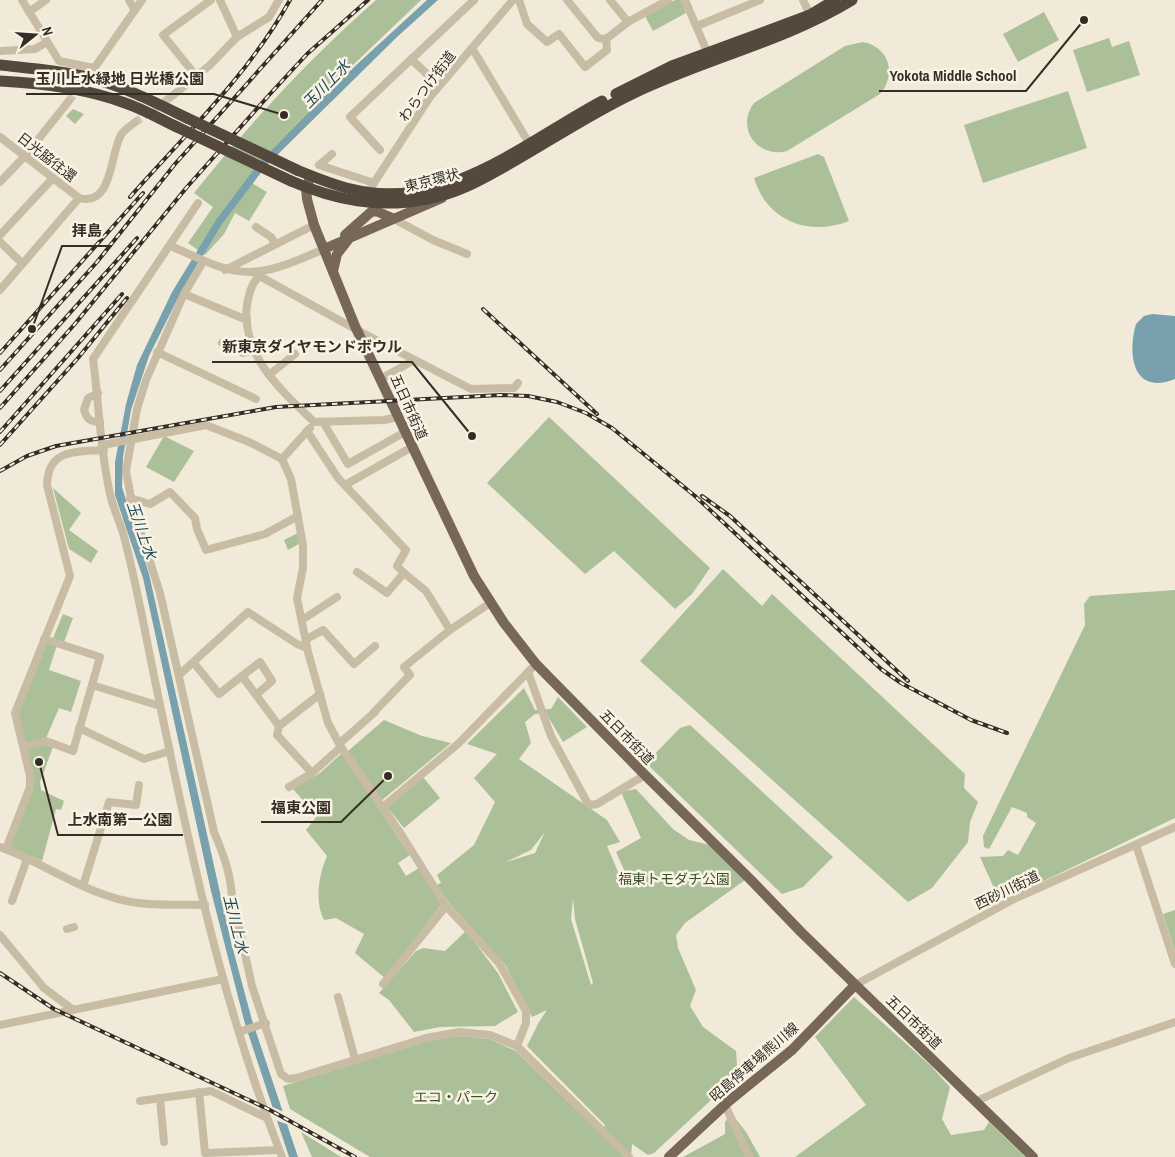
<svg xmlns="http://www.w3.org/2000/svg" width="1175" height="1157" font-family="'Archivo Narrow','Noto Sans JP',sans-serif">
	<rect width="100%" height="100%" fill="#f1ead9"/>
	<!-- green -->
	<g fill="#abbf99" fill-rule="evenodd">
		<path d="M376 0H421L352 66 250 182 267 192 249 221 235 213 224 234 205 255 188 243 213 207 194 193C250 123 308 60 376 0Z"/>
		<polygon points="675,0 681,0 686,13 653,31 645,16"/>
		<polygon points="1044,12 1059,40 1018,62 1003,34"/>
		<polygon points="1109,38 1112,47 1129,41 1140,75 1087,92 1073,50"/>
		<path d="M863 42C889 47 897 74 880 94L787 151C758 159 735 128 754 103L845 46Z"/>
		<polygon points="1068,91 1087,148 983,183 964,125"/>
		<polygon points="73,109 84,114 75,124 66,116"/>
		<path d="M818 154 824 157 849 221C808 237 767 221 754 178Z"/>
		<polygon points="549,417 710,568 692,594 675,609 614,551 585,574 487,483"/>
		<polygon points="164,436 194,451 174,482 146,467"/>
		<polygon points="53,488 81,513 69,530 98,551 91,563 69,549"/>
		<polygon points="298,533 299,544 288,550 284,540"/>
		<polygon points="723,569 762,606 772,594 965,774 964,788 978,802 970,822 968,842 932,888 908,902 640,661"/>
		<polygon points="1175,590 1175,818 1006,899 994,888 980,857 1003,856 1008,850 1018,855 1036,823 1027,817 1027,813 1012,807 989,849 984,847 983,836 1085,625 1084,604 1090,596"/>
		<polygon points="63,614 73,618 64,642 53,638"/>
		<polygon points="47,643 57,645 49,670 81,681 71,712 59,708 44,743 53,747 40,782 41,790 64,801 61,810 56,809 42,861 10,847 34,787 34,777 18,714"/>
		<path d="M524 688 535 710 551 709 558 697 587 727 563 742 546 713 535 714 525 722 531 743 519 759 607 820 620 842 607 846 619 874 625 872 616 852 641 838 621 792 636 789 673 829 689 840 710 845 745 880 685 923 676 935 678 948 696 990 690 1006 703 1027 736 1051 737 1065 710 1101 654 1153 648 1155 632 1144 631 1157H370L290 1109 283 1086 428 1041 460 1036 489 1039 516 1051 601 1134 605 1125 527 1046 539 1022 547 1010 532 1017 506 966 449 903 437 885 441 883 437 875 474 845 495 802 474 778 497 754 467 744ZM545 832 535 853 506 862 531 850ZM573 898 575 919 593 983 591 985 571 919Z"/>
		<polygon points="384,720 422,736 451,743 381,801 348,751"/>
		<polygon points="690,725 833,857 803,887 782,894 646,763 680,728"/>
		<path d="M342 753 410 855 398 863 406 876 419 868 442 904 385 978 355 953 364 934 336 918 324 920C314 901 319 875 327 856L306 830 317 816 293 789 320 773Z"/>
		<polygon points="423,777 440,798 404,828 387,807"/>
		<polygon points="1175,910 1175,951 1163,914"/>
		<polygon points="466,931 498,973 518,1012 495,1026 440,1027 414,1032 389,1000 379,993 416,951 423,948 445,951"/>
		<polygon points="854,997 931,1066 950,1087 942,1119 951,1135 984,1130 989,1122 1025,1157 795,1157 866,1105 815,1037"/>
		<polygon points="731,1113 746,1132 760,1157 683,1157 725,1134 725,1122"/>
		<polygon points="301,1132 341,1157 312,1157"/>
	</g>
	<!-- water -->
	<g fill="#78a1ad">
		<polygon points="427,0 438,0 397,37 266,166 222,224 181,292 149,356 131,410 123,457 122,487 149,574 231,942 252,1020 298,1157 289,1157 245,1024 211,891 143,578 115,495 115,462 126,404 137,365 172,292 216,220 258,164 353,68"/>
		<path d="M1152 314 1175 316V379C1133 396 1127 355 1136 324L1144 316Z"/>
	</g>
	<!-- pier -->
	<polygon fill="#f1ead9" points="268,1105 284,1112 289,1125 272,1119"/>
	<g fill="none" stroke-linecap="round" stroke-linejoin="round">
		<!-- minor-tunnel -->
		<g stroke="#cbc4b5" stroke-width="8" stroke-dasharray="8 4" stroke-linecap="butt">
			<polyline points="68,102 89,74"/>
			<polyline points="134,123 171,97"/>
		</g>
		<!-- minor -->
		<g stroke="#c8bca5" stroke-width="8">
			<polyline points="22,0 59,61 94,68"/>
			<polyline points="129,0 134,9"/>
			<polyline points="220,0 237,37 269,17 279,0"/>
			<polyline points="519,0 527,24 547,42 559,34 585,67 607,50 606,39 628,22 668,0"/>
			<polyline points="567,0 598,38 606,39"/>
			<polyline points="610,0 628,22"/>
			<polyline points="685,0 708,54"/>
			<polyline points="803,0 810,15"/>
			<polyline points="29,12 46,0"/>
			<polyline points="697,26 760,0"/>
			<polyline points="472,48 529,143"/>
			<polyline points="0,51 35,49 47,42"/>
			<polyline points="411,59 427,74"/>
			<polyline points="93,70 142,0"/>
			<polyline points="197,77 163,35 211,0"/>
			<polyline points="171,97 210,65 237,37"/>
			<path d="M0 137 79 198C112 207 110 157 120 137 122 131 129 127 134 123"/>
			<polyline points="380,150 350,117 474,0"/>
			<polyline points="332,154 319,165 374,183"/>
			<polyline points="0,182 25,156 68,102"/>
			<polyline points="368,192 430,97 513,0"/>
			<path d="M198 203 93 359C99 404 100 450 110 494 113 508 119 520 123 533 135 577 143 622 152 666 186 832 220 1000 282 1157"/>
			<polyline points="392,218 433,240 467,254"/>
			<polyline points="256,227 271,237 275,244"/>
			<polyline points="0,235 53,178"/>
			<polyline points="0,242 22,263"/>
			<path d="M171 246C242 279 252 281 324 249"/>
			<path d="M203 262 184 294 146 380 137 409 126 471 133 509 160 593 214 832C223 853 230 872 232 895L252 986 281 1074 288 1079 296 1078 426 1038 459 1032 490 1035 517 1046 629 1157"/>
			<polyline points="225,270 314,225"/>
			<polyline points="254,273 357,330 471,389 514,388 518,383"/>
			<path d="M258 277C251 285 249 294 247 305 241 356 281 390 314 422L384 420 398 417"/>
			<polyline points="0,290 79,198"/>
			<polyline points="184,294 247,320"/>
			<polyline points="222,343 243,353 254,350"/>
			<polyline points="157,352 256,399"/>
			<polyline points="269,375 295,354"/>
			<polyline points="381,379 414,360"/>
			<path d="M98 393 88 398 84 410C87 419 90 422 100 422"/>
			<polyline points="323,422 348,464 405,432"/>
			<polyline points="307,431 338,478 406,550 397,566 404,573 387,593 357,572"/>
			<polyline points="103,445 206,425 249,442 282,459"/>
			<polyline points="282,459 291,479 303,545 303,568 297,598 308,652 328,723 341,747 401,834 446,906 499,963 507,977 526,1011 526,1023 517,1046"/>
			<polyline points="282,459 310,428"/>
			<polyline points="345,485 412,447"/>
			<polyline points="130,498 150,504 170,492 195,518 197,529 206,550 265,534 298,516"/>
			<polyline points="404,573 426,591 450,630"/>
			<polyline points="302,620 337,597"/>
			<polyline points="307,639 323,630 354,664 375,646"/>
			<polyline points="194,663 219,694 260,662 272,681 256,695"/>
			<polyline points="528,672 551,736 587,802 591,805 597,804 645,775"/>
			<polyline points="179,675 248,612 297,644 307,648"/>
			<polyline points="242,676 279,726"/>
			<polyline points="92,685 160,706"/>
			<polyline points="320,694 279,726 277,735 312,773 341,747"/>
			<polyline points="374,712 410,675 404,667 450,630 490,603"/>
			<polyline points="79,728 144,759 170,751"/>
			<polyline points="340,743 375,712"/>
			<polyline points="24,747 46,741 73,751 100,657 44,639"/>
			<polyline points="289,787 312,773"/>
			<polyline points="383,807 459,743 531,669"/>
			<polyline points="1136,845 1175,964"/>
			<path d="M0 847C45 863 91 898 139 903 161 906 183 904 205 905"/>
			<path d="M6 849 30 787V776L15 713 70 576 47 485C48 448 77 452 104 450"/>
			<polyline points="83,886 109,802 136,805 139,785"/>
			<polyline points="12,901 27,859"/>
			<polyline points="67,929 74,927"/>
			<polyline points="0,935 44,988 72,1009"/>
			<polyline points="383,984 446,906"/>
			<polyline points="855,985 1014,899 1175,827"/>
			<polyline points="338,997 355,1059"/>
			<polyline points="0,1025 223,979"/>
			<polyline points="239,1032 266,1023"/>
			<polyline points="199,1092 205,1153 279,1150"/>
			<polyline points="160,1098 164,1142"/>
			<polyline points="140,1101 211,1091 267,1118"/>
			<polyline points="977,1101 1069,1058 1175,1022"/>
			<polyline points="725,1105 749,1157"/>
		</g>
		<!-- major -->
		<g stroke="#766757" stroke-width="10">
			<polyline points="309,181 306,187 307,199 314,225 355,326 474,576 504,623 536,664 645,775 750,879 801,932 1033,1157"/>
			<polyline points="345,235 371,212 376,211 392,218"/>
			<polyline points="324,249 442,198"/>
			<polyline points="333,271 337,254 348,240"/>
			<polyline points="669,1157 729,1101 792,1050 855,985"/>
		</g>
		<!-- highway -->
		<g stroke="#55493d" stroke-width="11">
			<path d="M0 65C31 69 61 70 91 78 125 87 156 103 187 118"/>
			<path d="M0 81C42 83 85 88 125 103 143 109 160 119 177 127"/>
			<polyline points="616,94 672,66 810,15 835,0"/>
			<path d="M297 170C314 177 333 185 351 189 445 213 525 142 602 101"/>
			<path d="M291 181C335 200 379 209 427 199 456 194 479 181 504 167 547 143 588 115 632 94 704 59 783 42 852 0"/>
		</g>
		<defs>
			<g id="rail">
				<path d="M130 197C186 134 249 74 290 0"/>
				<polyline points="483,309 597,414"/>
				<polyline points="0,353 143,193"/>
				<polyline points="0,370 97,262 175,164 322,0"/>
				<polyline points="0,391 137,238"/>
				<polyline points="0,408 74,325 187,187 270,94 307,54 368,0"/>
				<polyline points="0,432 122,294"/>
				<polyline points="0,445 78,358 127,298"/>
				<polyline points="0,471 27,456 56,446 276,407 501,395 528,396 557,402 586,413 612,428 695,496 881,669 901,683 971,720 1007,733"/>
				<polyline points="702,496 730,516 908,681"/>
				<polyline points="0,973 54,1009 268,1109 355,1157"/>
			</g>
		</defs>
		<!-- rail casing -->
		<use href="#rail" stroke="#342d26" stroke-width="4"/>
		<!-- rail -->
		<use href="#rail" stroke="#f8f3e5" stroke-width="2" stroke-dasharray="5.5" stroke-linecap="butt"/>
		<!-- highway-bridge -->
		<g stroke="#55493d" stroke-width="11">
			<polyline points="187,118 297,170"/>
			<polyline points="177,127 291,181"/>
		</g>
	</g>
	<g text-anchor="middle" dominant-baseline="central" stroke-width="5" stroke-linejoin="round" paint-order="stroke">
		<!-- street labels -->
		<g font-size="14" fill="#342d26" stroke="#f8f3e5">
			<text transform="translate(427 86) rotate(-53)">わらつけ街道</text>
			<text transform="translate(47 157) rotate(38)">日光脇往還</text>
			<text transform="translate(432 180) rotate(-14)">東京環状</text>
			<text transform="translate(409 407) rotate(66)">五日市街道</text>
			<text transform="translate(627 737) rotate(46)">五日市街道</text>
			<text transform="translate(1007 890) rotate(-26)">西砂川街道</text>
			<text transform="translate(914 1022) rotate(44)">五日市街道</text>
			<text transform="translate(754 1062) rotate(-41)">昭島停車場熊川線</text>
		</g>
		<!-- park labels -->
		<g font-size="14" fill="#3c522b" stroke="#f8f3e5">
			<text x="674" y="879">福東トモダチ公園</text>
			<text x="456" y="1097">エコ・パーク</text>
		</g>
		<!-- water labels -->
		<g font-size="15" font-style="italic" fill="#1d4654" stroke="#f8f3e5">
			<text transform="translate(326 84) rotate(-45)">玉川上水</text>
			<text transform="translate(142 530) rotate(71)">玉川上水</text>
			<text transform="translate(236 924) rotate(76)">玉川上水</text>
		</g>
	</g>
	<!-- callouts -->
	<path fill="none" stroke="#342d26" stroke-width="2" d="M1084 20L1026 91H879M284 115L214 94H26M32 329L62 246H112M472 436L412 362H212M388 776L341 822H261M39 762L58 835H183"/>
	<g fill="#342d26" stroke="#f8f3e5" stroke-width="2">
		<circle cx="1084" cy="20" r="5"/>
		<circle cx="284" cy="115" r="5"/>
		<circle cx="32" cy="329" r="5"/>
		<circle cx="472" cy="436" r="5"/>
		<circle cx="388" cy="776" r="5"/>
		<circle cx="39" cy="762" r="5"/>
	</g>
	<g font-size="15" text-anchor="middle" font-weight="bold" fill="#342d26" stroke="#f8f3e5" stroke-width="5" stroke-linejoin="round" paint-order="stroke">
		<text x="953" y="81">Yokota Middle School</text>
		<text x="120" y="84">玉川上水緑地 日光橋公園</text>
		<text x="87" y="236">拝島</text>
		<text x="312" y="352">新東京ダイヤモンドボウル</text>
		<text x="301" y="813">福東公園</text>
		<text x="120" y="825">上水南第一公園</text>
	</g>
	<!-- north arrow -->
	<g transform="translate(35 35) rotate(73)" stroke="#f8f3e5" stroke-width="4" paint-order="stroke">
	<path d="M0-4L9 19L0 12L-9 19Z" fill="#342d26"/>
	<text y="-8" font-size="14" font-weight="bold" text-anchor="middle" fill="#342d26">N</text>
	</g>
</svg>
